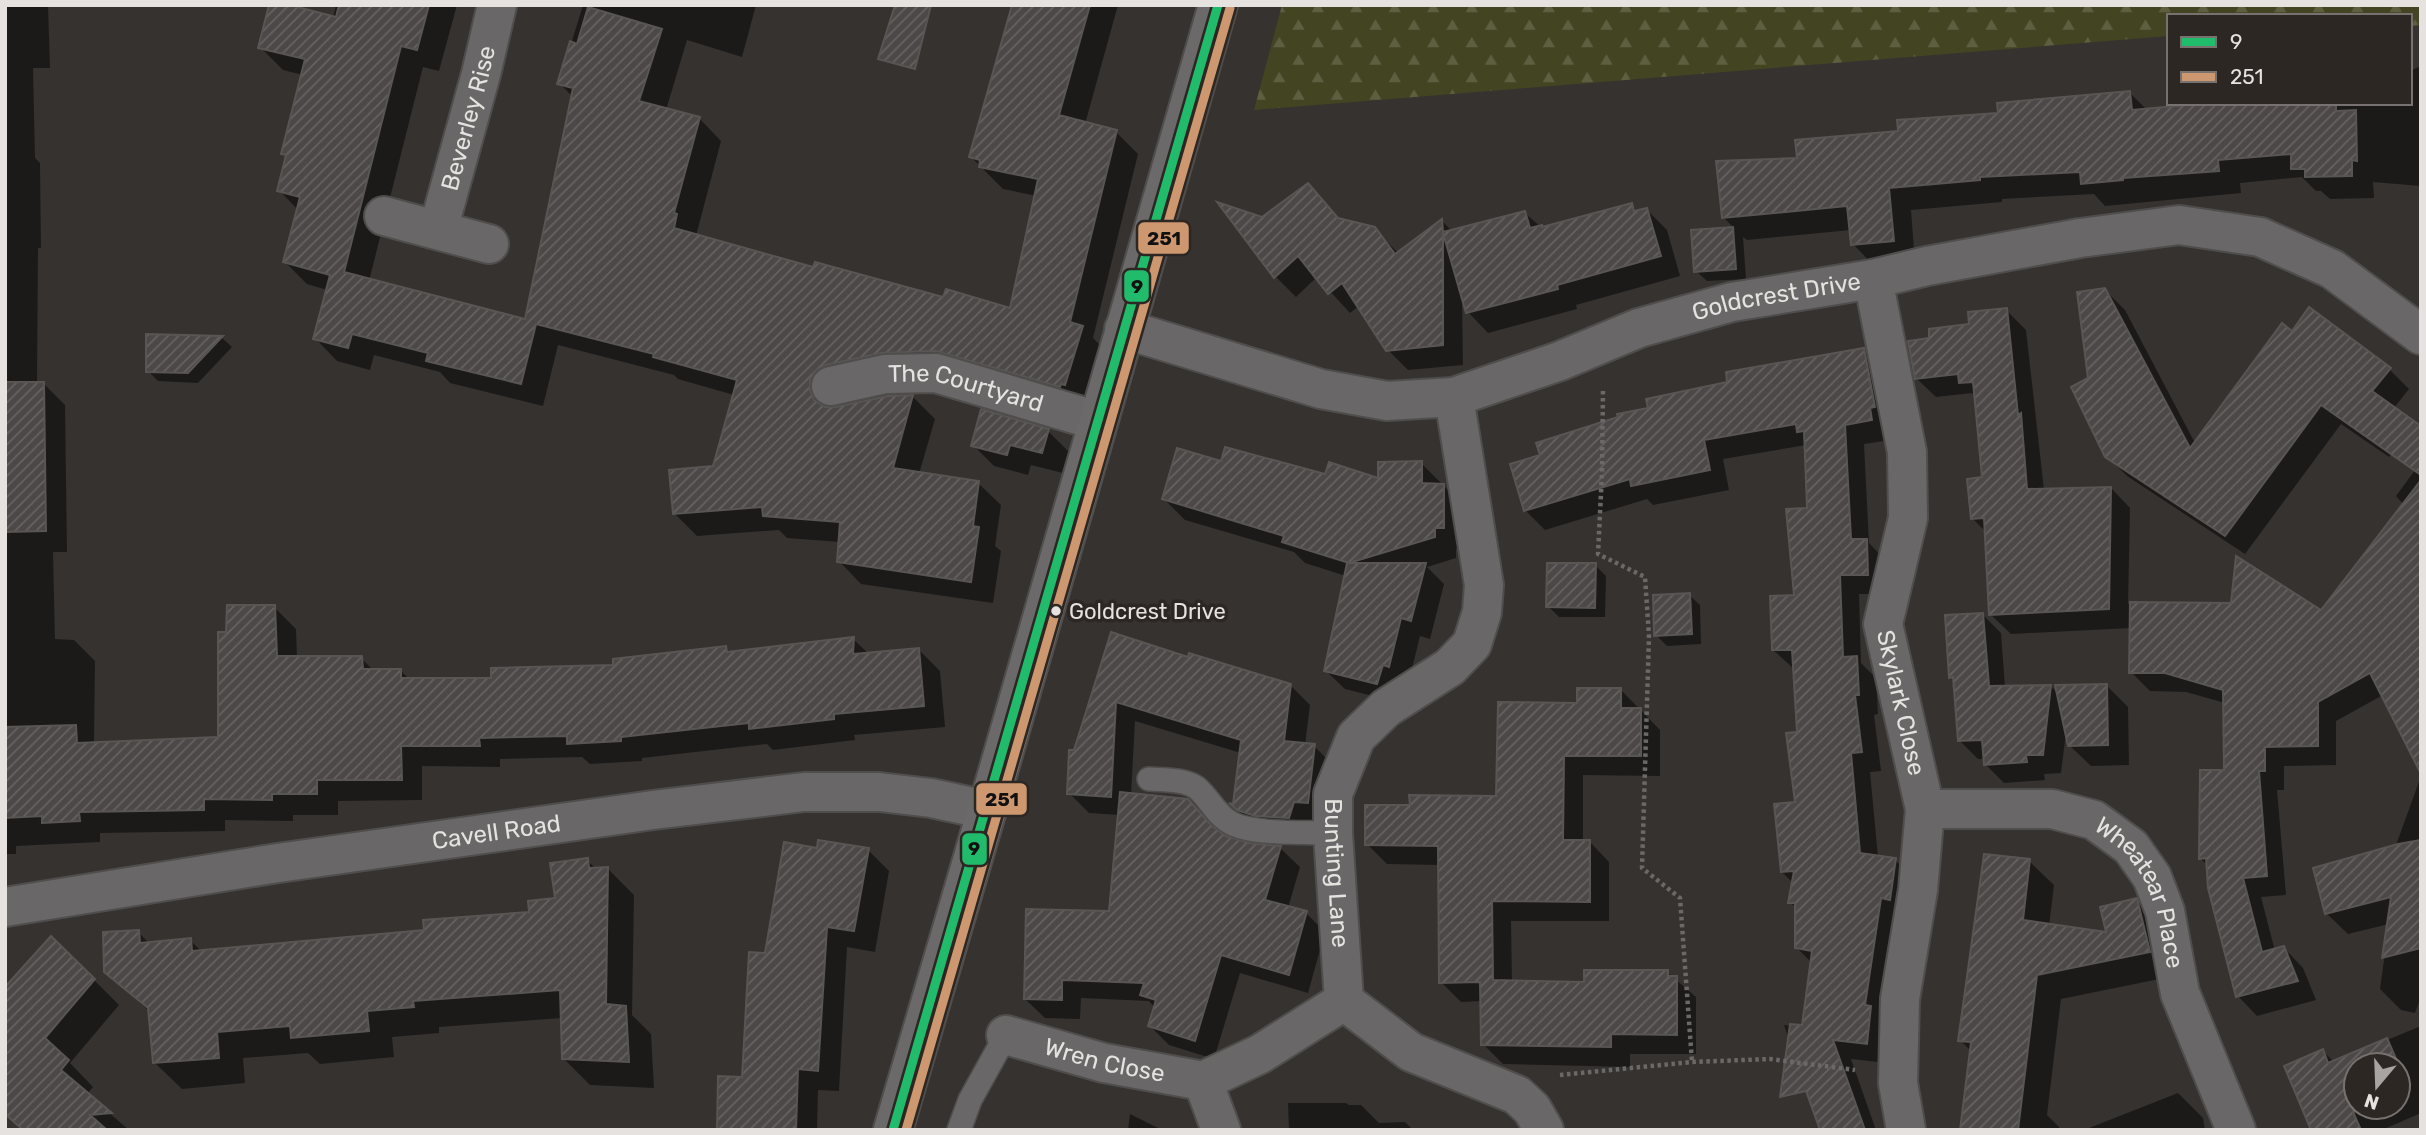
<svg xmlns="http://www.w3.org/2000/svg" width="2426" height="1135" font-family="Rubik,sans-serif">
	<defs>
		<pattern id="forest-firs" width="22" height="20" patternUnits="userSpaceOnUse" patternTransform="scale(1.75)"><rect width="22" height="20" fill="#434421"/><path d="M5 1l3.5 6h-7zM16 11l3.5 6h-7z" fill="#5e5f41"/></pattern>
		<pattern id="building-hatch" width="6" height="6" patternUnits="userSpaceOnUse" patternTransform="scale(1.75)"><rect width="6" height="6" fill="#4b4847"/><path d="M-1 1l2-2M0 6l6-6M5 7l2-2" fill="none" stroke="#656261"/></pattern>
	</defs>
	<rect width="100%" height="100%" fill="#353230"/>
	<!-- forest -->
	<polygon fill="url(#forest-firs)" points="1282,5 2421,5 2421,25 2410,26 2410,16 2169,16 2169,36 1254,110"/>
	<!-- shadow -->
	<g fill="#0007" fill-rule="evenodd">
		<polygon points="5,5 48,5 50,68 33,68 35,158 40,163 41,248 38,248 37,384 44,384 65,405 67,552 53,552 55,639 74,640 95,661 94,744 220,738 228,634 274,607 296,629 297,658 361,658 374,671 400,670 410,680 493,680 615,667 726,648 731,653 853,639 869,654 918,649 940,671 945,727 854,735 855,740 773,750 767,744 642,758 642,761 590,764 582,757 500,759 500,767 422,766 422,800 338,801 338,815 293,815 293,821 225,820 225,831 100,833 100,842 16,846 16,854 5,854"/>
		<polygon points="336,5 457,5 439,71 423,67 369,281 526,321 573,97 559,83 583,5 756,5 742,57 687,40 666,110 699,118 721,141 696,236 815,269 945,299 1011,310 1037,196 1003,189 971,157 1013,5 1118,5 1085,124 1116,132 1138,154 1093,338 1105,350 1087,407 959,373 832,403 831,409 888,398 913,397 935,419 919,474 978,483 1001,505 995,546 1001,551 993,603 861,584 839,561 840,542 787,538 779,530 697,536 675,514 714,468 734,395 678,379 674,375 558,345 543,406 450,383 440,372 374,355 370,370 337,361 315,338 327,290 307,284 285,262 298,210 279,190 287,158 282,153 303,75 283,70 260,47 333,18"/>
		<polygon points="2421,66 2421,186 2373,182 2374,198 2330,199 2321,191 2316,191 2302,177 2240,183 2241,193 2105,206 2094,194 2002,199 2002,202 1911,210 1915,263 1875,267 1853,244 1851,230 1747,240 1743,237 1746,279 1707,281 1696,271 1693,231 1735,229 1724,218 1799,160 1900,133 2129,92 2147,110 2230,103 2410,103 2410,71"/>
		<polygon points="1308,185 1341,220 1374,228 1399,254 1442,221 1452,231 1525,213 1543,229 1631,205 1638,212 1647,210 1667,230 1680,276 1576,305 1577,309 1488,333 1468,312 1462,298 1463,365 1408,370 1388,350 1359,306 1350,313 1317,277 1296,297 1276,277 1221,205 1263,219"/>
		<polygon points="2105,290 2125,310 2195,443 2292,333 2389,369 2409,389 2393,409 2410,426 2389,457 2341,424 2245,554 2127,476 2107,456 2090,379"/>
		<polygon points="2006,310 2026,330 2044,490 2111,488 2130,508 2128,604 2233,605 2322,612 2362,559 2383,695 2336,721 2336,765 2284,766 2284,790 2277,790 2286,895 2261,897 2275,951 2284,948 2303,968 2316,1000 2257,1016 2238,996 2208,866 2200,858 2225,772 2225,703 2186,692 2150,691 2131,672 2131,628 2011,634 1991,615 1986,532 1972,518 1984,479 1977,398 1972,393 1936,397 1916,378 1931,339 1971,326"/>
		<polygon points="148,336 222,338 232,347 198,383 158,381 148,371"/>
		<polygon points="1864,350 1884,370 1891,440 1864,444 1869,543 1886,561 1887,594 1859,594 1861,663 1876,678 1878,714 1874,715 1881,771 1870,772 1878,857 1895,860 1915,879 1887,1063 1851,1059 1876,1130 1822,1130 1784,1025 1803,1027 1812,963 1797,948 1797,909 1790,902 1793,883 1782,872 1797,803 1799,733 1795,670 1773,650 1795,597 1809,510 1806,445 1723,459 1729,490 1653,505 1647,499 1545,530 1525,510 1542,456 1650,410 1729,383"/>
		<polygon points="1048,431 1069,452 1063,473 1031,465 1028,475 994,466 973,445"/>
		<polygon points="2421,462 2421,584 2404,505 2396,496"/>
		<polygon points="1222,463 1326,476 1380,480 1421,463 1464,506 1465,548 1456,549 1456,558 1427,567 1444,584 1430,639 1420,636 1408,685 1396,702 1345,689 1325,670 1346,576 1305,563 1294,552 1185,520 1164,499"/>
		<polygon points="1595,565 1606,576 1605,617 1559,617 1548,606"/>
		<polygon points="1689,595 1700,605 1701,644 1667,646 1656,635"/>
		<polygon points="1982,614 2001,633 2005,687 2051,686 2059,695 2107,686 2128,707 2129,765 2091,766 2069,745 2066,732 2061,773 2044,774 2045,780 2004,783 1985,764 1985,759 1978,759 1959,740 1955,681 1951,677"/>
		<polygon points="1112,634 1189,659 1290,685 1310,705 1305,745 1314,746 1334,766 1327,822 1314,821 1309,837 1250,823 1233,805 1241,753 1135,721 1131,795 1187,801 1225,837 1249,845 1280,848 1300,867 1288,908 1306,913 1325,932 1308,993 1240,973 1214,1059 1169,1045 1150,1026 1155,1008 1149,1001 1081,998 1080,1019 1045,1018 1025,999 1111,913 1119,815 1089,813 1069,793 1075,752"/>
		<polygon points="1620,689 1660,730 1660,776 1583,775 1583,842 1590,842 1609,862 1609,921 1511,921 1512,982 1586,984 1667,972 1696,997 1696,1054 1630,1054 1630,1067 1503,1064 1483,1044 1482,1001 1461,1002 1441,982 1440,865 1387,864 1367,844 1411,807 1498,798 1578,705"/>
		<polygon points="2421,776 2421,997 2415,1013 2401,1010 2380,989 2389,924 2348,934 2326,913 2395,848"/>
		<polygon points="818,850 868,850 889,871 875,952 847,947 839,1091 818,1090 817,1130 718,1130 743,1079 766,955"/>
		<polygon points="587,860 597,870 608,869 634,895 632,1015 651,1034 654,1088 590,1085 563,1058 562,1018 439,1027 439,1033 392,1037 394,1057 320,1064 308,1053 243,1058 245,1083 182,1089 155,1063 151,1013 106,971 138,932 150,944 190,940 202,952 426,932 531,913 557,900"/>
		<polygon points="2029,861 2054,885 2049,926 2108,934 2136,900 2161,925 2174,976 2061,999 2047,1115 2059,1127 2059,1130 1961,1130 1971,1051 1960,1040"/>
		<polygon points="94,980 119,1005 70,1063 93,1087 87,1094 129,1130 22,1130 5,1115 5,989"/>
		<path d="M2421 1026V1113L2382 1130H2312L2323 1051 2334 1062ZM2356 1065H2398V1107H2356Z"/>
		<polygon points="2178,1093 2203,1118 2205,1130 2084,1130"/>
		<polygon points="1288,1103 1346,1103 1349,1105 1361,1105 1379,1123 1405,1122 1413,1130 1289,1130"/>
		<polygon points="1130,1114 1162,1130 1128,1130"/>
		<polygon points="539,1128 540,1130 481,1130"/>
	</g>
	<!-- building -->
	<g fill="url(#building-hatch)" stroke="#585553" stroke-width="2">
		<polygon points="269,5 290,5 336,17 339,5 429,5 417,50 401,46 344,272 525,319 573,88 557,84 570,41 577,44 588,7 662,29 639,101 700,117 674,213 677,214 674,228 813,267 815,262 943,297 946,289 1010,308 1038,179 979,167 980,160 969,157 1012,5 1090,5 1059,115 1117,130 1070,322 1083,326 1065,385 1061,384 1060,387 936,351 881,353 826,365 816,370 810,380 810,390 814,400 825,407 836,407 888,396 913,395 893,468 979,481 973,526 979,527 971,582 837,562 840,522 763,516 762,507 673,514 669,470 713,466 737,380 653,357 654,354 536,324 521,384 426,361 428,353 352,334 348,348 313,339 330,275 283,262 300,197 277,191 286,155 281,154 305,59 258,48"/>
		<polygon points="895,5 931,5 915,69 878,59"/>
		<polygon points="2130,91 2132,110 2209,103 2336,103 2336,111 2356,110 2357,161 2352,160 2352,176 2305,177 2305,169 2291,169 2291,154 2218,160 2219,171 2123,178 2123,180 2081,184 2080,172 1980,177 1980,180 1889,188 1894,241 1851,245 1847,206 1722,218 1716,161 1797,158 1795,140 1898,131 1897,120 1998,113 1997,103"/>
		<polygon points="1308,183 1338,218 1375,227 1395,254 1442,219 1443,232 1525,211 1530,228 1542,225 1542,227 1632,203 1634,211 1647,208 1661,256 1557,285 1558,289 1466,313 1443,233 1443,345 1386,351 1342,283 1328,294 1298,256 1274,278 1217,202 1262,217"/>
		<polygon points="1733,227 1736,269 1694,272 1691,230"/>
		<polygon points="2105,288 2190,448 2282,323 2292,331 2309,307 2391,368 2372,391 2421,426 2421,475 2321,405 2225,536 2105,457 2071,387 2088,378 2077,292"/>
		<polygon points="2007,308 2018,415 2021,413 2027,489 2111,487 2109,609 1989,615 1984,518 1971,519 1967,479 1982,477 1973,382 1959,383 1958,374 1915,379 1908,341 1929,338 1929,329 1969,324 1968,312"/>
		<polygon points="146,334 223,336 188,373 146,372"/>
		<polygon points="1864,348 1875,407 1870,408 1872,420 1845,425 1851,539 1867,539 1868,575 1840,575 1843,657 1857,656 1859,695 1855,695 1862,752 1851,753 1860,853 1896,858 1890,900 1881,898 1865,1005 1871,1006 1867,1044 1833,1040 1865,1130 1820,1130 1806,1091 1780,1097 1790,1024 1802,1025 1812,951 1795,948 1795,903 1788,903 1794,871 1781,872 1774,804 1795,802 1786,733 1797,732 1792,650 1772,650 1770,596 1794,595 1786,509 1807,508 1804,431 1797,432 1796,424 1704,440 1710,470 1631,486 1630,479 1524,511 1510,464 1540,455 1536,443 1618,417 1617,414 1648,408 1646,399 1727,382 1726,372"/>
		<polygon points="5,382 44,382 46,531 5,532"/>
		<polygon points="981,409 1049,429 1042,453 1010,445 1007,455 971,446"/>
		<polygon points="1225,447 1325,474 1329,462 1378,478 1378,462 1422,461 1422,483 1444,484 1444,528 1435,528 1435,537 1349,563 1282,542 1284,536 1162,499 1177,448 1221,461"/>
		<polygon points="2421,480 2421,774 2370,673 2318,702 2318,746 2265,747 2265,771 2259,771 2267,876 2243,878 2262,952 2284,946 2298,981 2236,997 2208,888 2206,858 2199,859 2200,770 2224,770 2223,690 2165,673 2129,673 2130,602 2231,603 2236,556 2321,610"/>
		<polygon points="1347,563 1426,563 1411,621 1401,618 1389,667 1383,665 1377,684 1324,671"/>
		<polygon points="1547,563 1596,563 1595,608 1546,607"/>
		<polygon points="1690,593 1692,634 1654,636 1653,595"/>
		<polygon points="227,605 275,605 277,656 362,656 363,669 401,669 401,678 491,678 491,668 613,665 613,659 726,646 727,652 854,637 853,654 919,648 924,706 834,714 834,719 749,729 749,723 621,737 621,741 567,744 567,736 479,738 480,746 401,746 402,780 317,780 317,794 272,794 272,800 204,799 204,810 79,812 80,821 42,823 42,816 5,818 5,727 76,725 77,743 218,737 218,632 226,632"/>
		<polygon points="1983,613 1989,686 2051,685 2043,755 2026,755 2027,762 1984,765 1982,740 1958,741 1953,677 1949,678 1945,615"/>
		<polygon points="1111,632 1188,657 1189,653 1291,684 1284,741 1315,744 1308,803 1294,802 1289,818 1255,816 1237,810 1229,803 1233,804 1241,740 1116,702 1111,797 1067,794 1069,750 1074,750"/>
		<polygon points="2107,684 2108,745 2068,746 2055,685"/>
		<polygon points="1577,688 1621,688 1621,708 1641,708 1641,756 1564,756 1563,840 1590,840 1590,902 1492,901 1493,980 1584,982 1584,970 1668,970 1668,976 1677,976 1677,1035 1611,1034 1611,1047 1481,1045 1480,982 1439,983 1438,846 1365,845 1365,805 1410,805 1409,795 1496,796 1498,702 1577,703"/>
		<polygon points="1120,792 1188,799 1211,825 1226,836 1250,843 1281,846 1265,900 1307,911 1289,975 1221,955 1195,1041 1148,1026 1156,1000 1140,995 1144,983 1062,980 1062,1000 1024,999 1026,909 1109,911"/>
		<polygon points="818,840 869,848 854,931 827,927 818,1071 798,1069 796,1130 717,1130 718,1076 742,1077 749,952 765,953 784,842 817,848"/>
		<polygon points="2421,840 2421,948 2382,958 2391,897 2325,914 2313,868 2398,844"/>
		<polygon points="1984,854 2030,859 2023,920 2106,932 2100,907 2137,898 2150,952 2037,975 2018,1130 1960,1130 1971,1042 1958,1041"/>
		<polygon points="588,858 589,868 608,867 606,1004 626,1006 629,1062 562,1059 560,990 413,1001 414,1007 367,1011 369,1031 291,1038 290,1026 217,1032 219,1058 153,1063 148,1008 104,972 103,932 139,930 140,943 191,938 192,951 424,930 423,920 529,912 528,901 555,898 550,863"/>
		<polygon points="51,936 95,979 45,1038 69,1060 61,1070 112,1113 90,1115 107,1130 23,1130 5,1114 5,987"/>
		<polygon points="2387,1038 2409,1089 2398,1093 2398,1065 2356,1065 2356,1107 2366,1107 2353,1112 2361,1130 2311,1130 2284,1066 2323,1049 2328,1063"/>
	</g>
	<g fill="none" stroke-linecap="round" stroke-linejoin="round">
		<defs>
			<g id="lane">
				<path d="M1149 779C1164 780 1185 779 1197 788 1209 798 1216 815 1231 823 1253 835 1307 832 1333 833"/>
				<polyline points="959,1130 970,1100 1006,1035"/>
			</g>
			<g id="street">
				<polyline points="384,216 489,244"/>
				<path id="s1" d="M438 230 481 74 497 5"/>
				<path id="s2" d="M1873 279 1907 452 1908 518 1883 624 1925 809 1918 890 1900 999 1898 1083 1906 1130"/>
				<path id="s3" d="M1124 329 1321 389 1387 401 1454 397 1560 361 1639 328 1732 302 1873 279 1927 266 2080 238 2179 225 2260 237 2332 269 2421 335"/>
				<path id="s4" d="M831 386 885 374 936 373 1098 421"/>
				<path id="s5" d="M1454 397 1484 585 1482 612 1472 644 1450 667 1386 708 1356 737 1333 794V833L1344 1001 1411 1052 1517 1095 1532 1109 1544 1130"/>
				<path id="s6" d="M1925 809H2052L2094 820 2131 847 2152 877 2165 911 2180 993 2236 1130"/>
				<path id="s7" d="M5 907 278 863 653 810 804 792H879L931 798 987 810"/>
				<path id="s8" d="M1006 1035 1104 1063 1203 1081 1260 1054 1344 1001"/>
				<polyline points="1203,1081 1221,1130"/>
			</g>
			<polyline id="secondary" points="893,1130 987,810 1218,5"/>
		</defs>
		<!-- lane casing -->
		<use href="#lane" stroke="#504e4d" stroke-width="26"/>
		<!-- street casing -->
		<use href="#street" stroke="#504e4d" stroke-width="42"/>
		<!-- secondary casing -->
		<use href="#secondary" stroke="#504e4d" stroke-width="42"/>
		<!-- path -->
		<g stroke="#6b6968" stroke-width="4.5" stroke-dasharray="3.5 3.5" stroke-linecap="butt">
			<polyline points="1603,391 1602,473 1598,554 1645,577 1649,636 1642,868 1680,898 1692,1062"/>
			<polyline points="1560,1075 1692,1062 1770,1059 1855,1070"/>
		</g>
		<!-- lane -->
		<use href="#lane" stroke="#696767" stroke-width="23"/>
		<!-- street -->
		<use href="#street" stroke="#696767" stroke-width="38"/>
		<!-- secondary -->
		<use href="#secondary" stroke="#6b6969" stroke-width="38"/>
		<defs>
			<polyline id="bus-1" points="893,1130 1218,5"/>
			<polyline id="bus-2" points="906,1130 1230,8"/>
		</defs>
		<!-- bus-1 casing -->
		<use href="#bus-1" stroke="#2d2724" stroke-width="14"/>
		<!-- bus-2 casing -->
		<use href="#bus-2" stroke="#2d2724" stroke-width="14"/>
		<!-- bus-1 -->
		<use href="#bus-1" stroke="#20bc6c" stroke-width="9"/>
		<!-- bus-2 -->
		<use href="#bus-2" stroke="#cd976f" stroke-width="9"/>
	</g>
	<!-- markers -->
	<circle fill="#e6e2e0" stroke="#2d2724" stroke-width="2.5" cx="1056" cy="611" r="6"/>
	<g text-anchor="middle" dominant-baseline="central" stroke-width="7" stroke-linejoin="round" paint-order="stroke">
		<!-- bus labels -->
		<g font-size="22" fill="#e6e2e0" stroke="#2d2724" text-anchor="start">
			<text x="1069" y="611">Goldcrest Drive</text>
		</g>
		<!-- street labels -->
		<g font-size="24" fill="#e6e2e0" stroke="#2d2724">
			<text stroke="none"><textPath href="#s1" startOffset="116">Beverley Rise</textPath></text>
			<text stroke="none"><textPath href="#s3" startOffset="679">Goldcrest Drive</textPath></text>
			<text stroke="none"><textPath href="#s4" startOffset="138">The Courtyard</textPath></text>
			<text stroke="none"><textPath href="#s2" startOffset="432">Skylark Close</textPath></text>
			<text stroke="none"><textPath href="#s7" startOffset="497">Cavell Road</textPath></text>
			<text stroke="none"><textPath href="#s5" startOffset="541">Bunting Lane</textPath></text>
			<text stroke="none"><textPath href="#s6" startOffset="261">Wheatear Place</textPath></text>
			<text stroke="none"><textPath href="#s8" startOffset="102">Wren Close</textPath></text>
		</g>
	</g>
	<g stroke="#2d2724" stroke-width="2.5">
		<rect x="1137" y="221" width="53" height="34" rx="7" fill="#cd976f"/>
		<rect x="1123" y="269" width="27" height="34" rx="7" fill="#20bc6c"/>
		<rect x="975" y="782" width="53" height="34" rx="7" fill="#cd976f"/>
		<rect x="961" y="832" width="27" height="34" rx="7" fill="#20bc6c"/>
	</g>
	<g font-size="19" text-anchor="middle" font-weight="bold" fill="#111">
		<text x="1164" y="245">251</text>
		<text x="1137" y="293">9</text>
		<text x="1002" y="806">251</text>
		<text x="974" y="855">9</text>
	</g>
	<!-- border -->
	<rect width="2426" height="1135" fill="none" stroke="#e6e2e0" stroke-width="14"/>
	<!-- legend -->
	<rect x="2167" y="14" width="245" height="91" fill="#2d2724" stroke="#77726f" stroke-width="2"/>
	<rect x="2181" y="37" width="35" height="10" fill="#20bc6c" stroke="#77726f" stroke-width="2"/>
	<text x="2230" y="49" font-size="21" fill="#e6e2e0">9</text>
	<rect x="2181" y="72" width="35" height="10" fill="#cd976f" stroke="#77726f" stroke-width="2"/>
	<text x="2230" y="84" font-size="21" fill="#e6e2e0">251</text>
	<!-- north arrow -->
	<g transform="translate(2377 1086) rotate(199)"><circle r="33" fill="#2d2724" stroke="#77726f" stroke-width="2"/>
	<path d="M0-5L12 26L0 18L-12 26Z" fill="#a8a4a2"/>
	<text y="-10" font-size="19" font-weight="bold" text-anchor="middle" fill="#e6e2e0">N</text>
	</g>
</svg>
